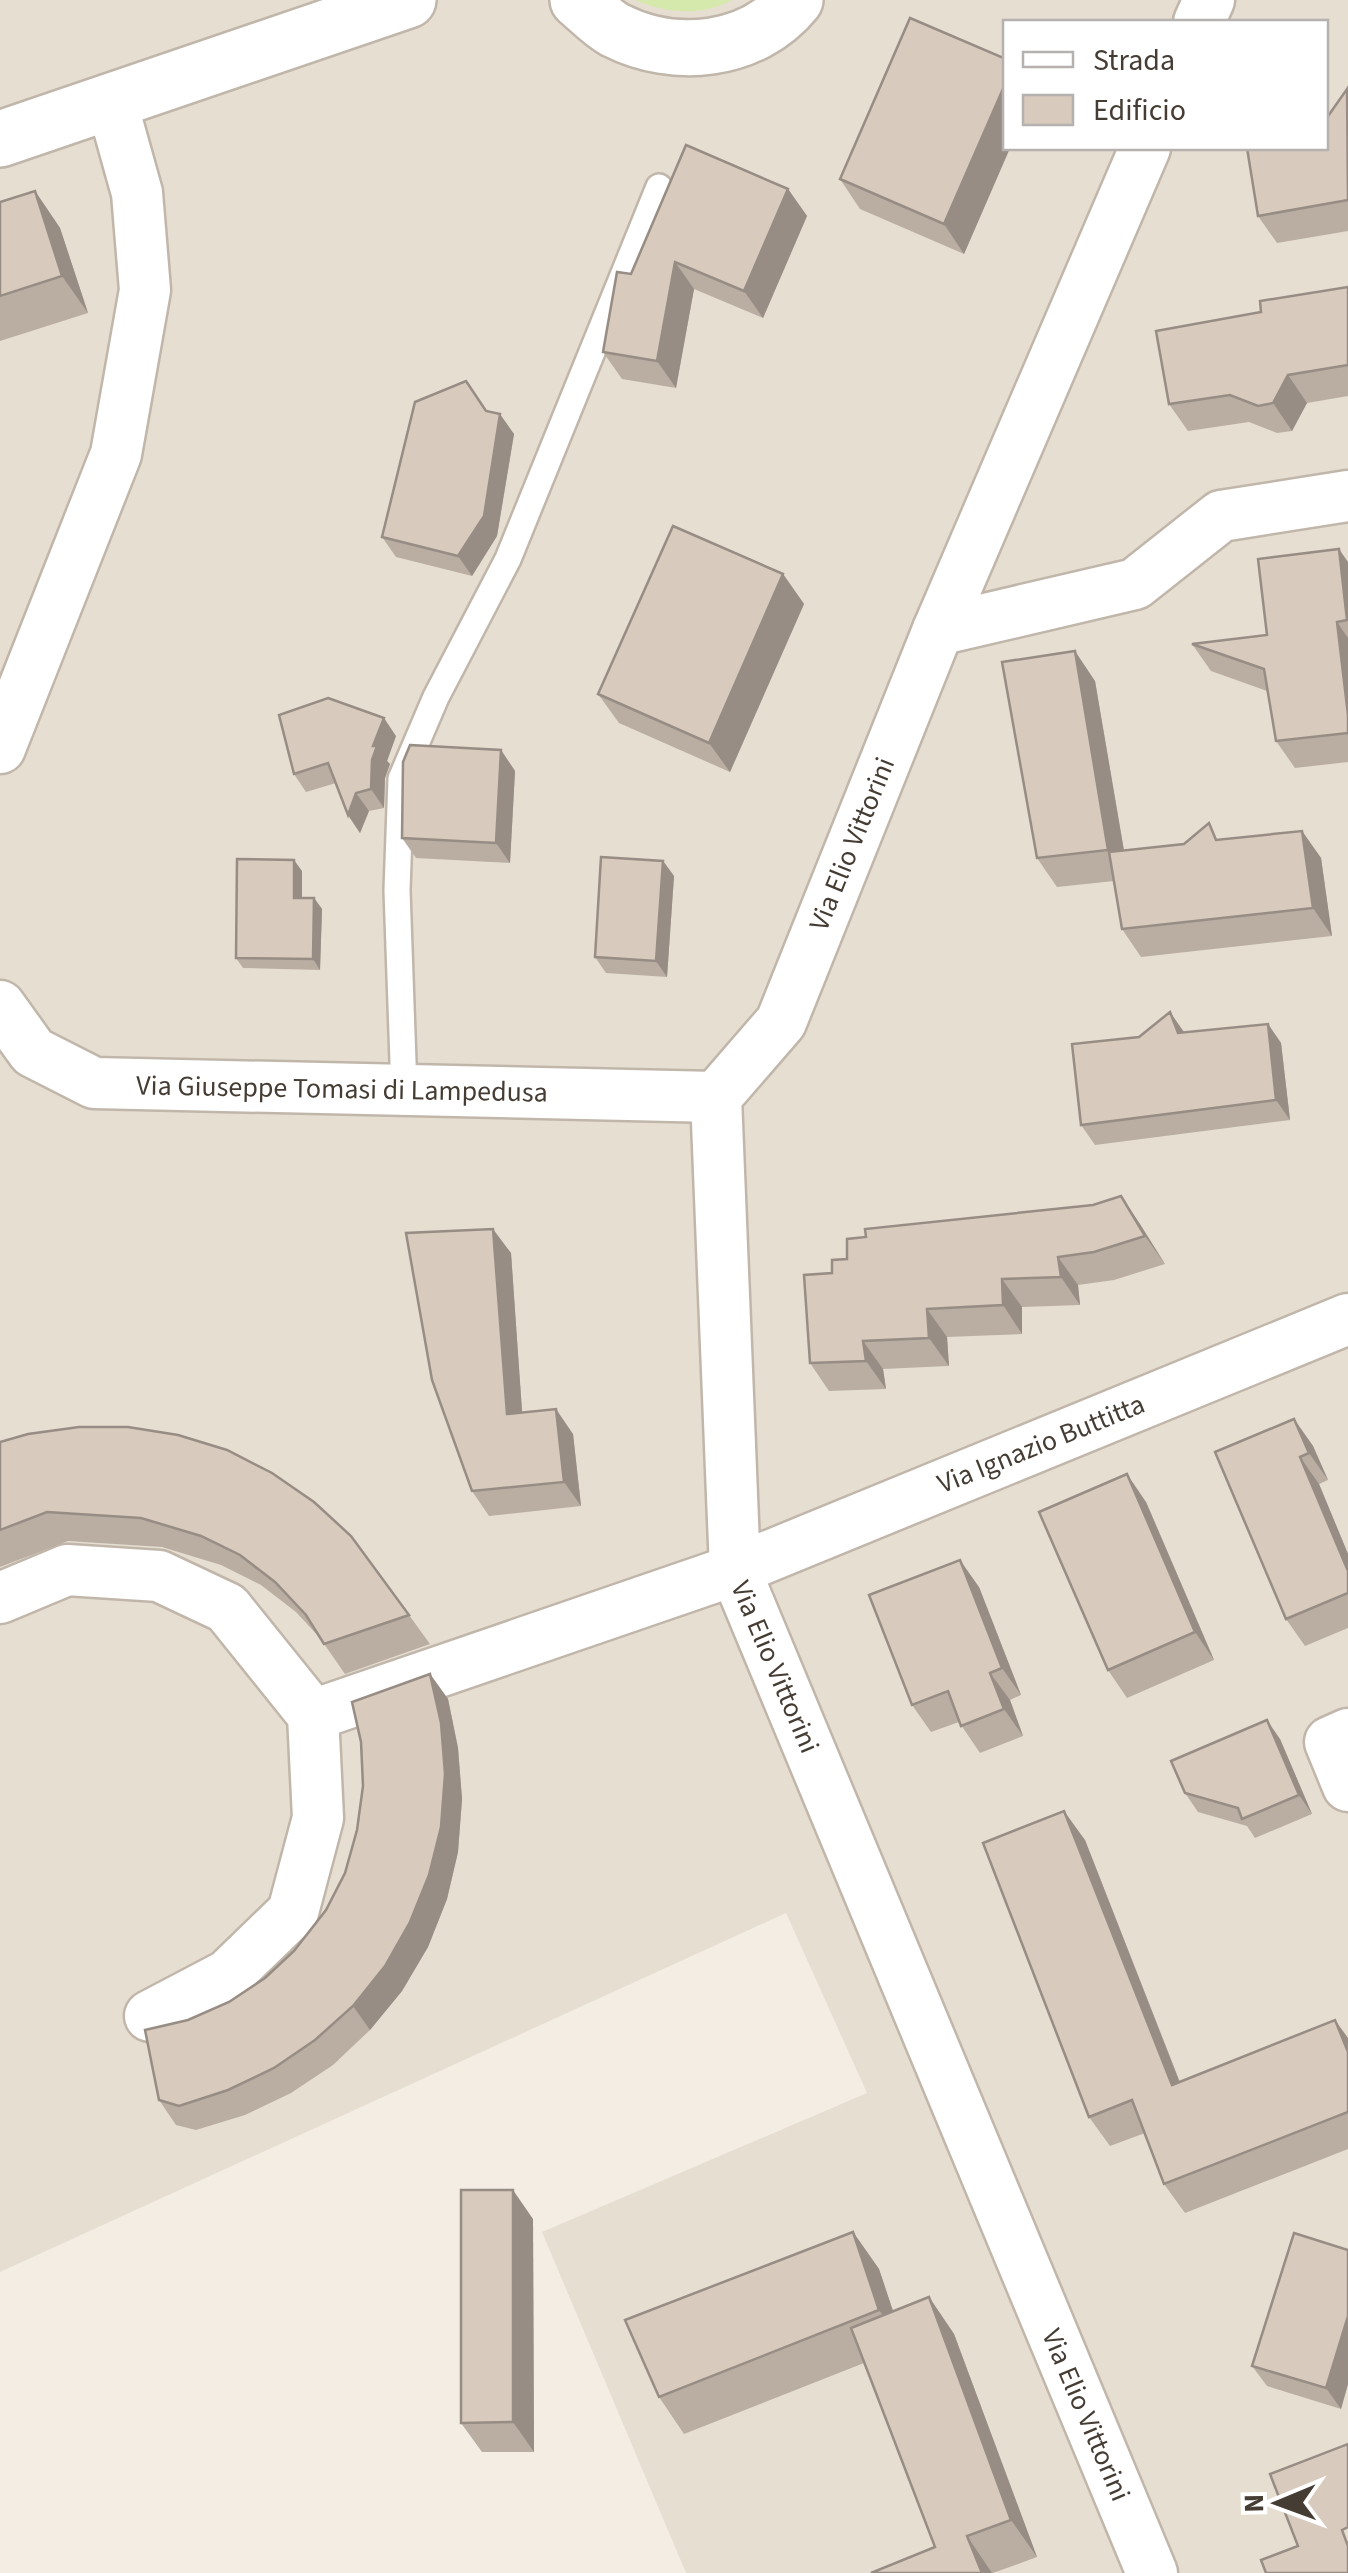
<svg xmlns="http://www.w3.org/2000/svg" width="1348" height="2573" font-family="'Source Sans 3',sans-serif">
	<rect width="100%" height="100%" fill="#f3ede4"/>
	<!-- residential -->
	<path fill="#e7ded2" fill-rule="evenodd" d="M0 0H1348V2573H686L542 2232 867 2093 786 1913 0 2272ZM1006 22H1326V148H1006Z"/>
	<!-- green -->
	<path fill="#d5e9ac" d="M635 0H732C701 17 665 13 635 0Z"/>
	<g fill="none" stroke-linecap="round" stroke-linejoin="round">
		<defs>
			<polyline id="service" points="404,1091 397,890 401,779 436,697 508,559 659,187"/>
			<g id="minor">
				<polyline points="1199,22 1209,0"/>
				<polyline points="1145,148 938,630 781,1022 716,1097 735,1570 1152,2573"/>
				<polyline points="938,630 1135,584 1221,516 1348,496"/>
				<polyline points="0,748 116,454 145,290 137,193 111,100"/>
				<polyline points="0,1006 33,1052 94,1083 716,1097"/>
				<polyline points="0,1598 67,1570 159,1576 227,1608 313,1715 318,1818 293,1912 228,1975 150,2016"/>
				<polyline points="313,1715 735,1570 1348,1319"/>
				<polyline points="1348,1734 1330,1742 1348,1786"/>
			</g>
			<g id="tertiary">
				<path d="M578 0C590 10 602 23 615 30 674 60 752 53 795 0"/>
				<polyline points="0,139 408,0"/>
			</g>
		</defs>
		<!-- service casing -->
		<use href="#service" stroke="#c1b6aa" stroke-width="30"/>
		<!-- minor casing -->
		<use href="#minor" stroke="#c1b6aa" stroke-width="55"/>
		<!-- tertiary casing -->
		<use href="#tertiary" stroke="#c1b6aa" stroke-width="60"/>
		<!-- service -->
		<use href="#service" stroke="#fff" stroke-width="25"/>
		<!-- minor -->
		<use href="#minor" stroke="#fff" stroke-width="50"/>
		<!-- tertiary -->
		<use href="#tertiary" stroke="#fff" stroke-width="55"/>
	</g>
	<!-- wall -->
	<g fill="#baaea3">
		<polygon points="1348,91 1348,231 1277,243 1258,216 1326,148"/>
		<polygon points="1006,148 1010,148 964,254 860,209 840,179"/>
		<polygon points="788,189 807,216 763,318 694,289 676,388 622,379 603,352 631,274"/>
		<polygon points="35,191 60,228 88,313 0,341 0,202"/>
		<polygon points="1348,287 1348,396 1307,403 1292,431 1277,433 1249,422 1188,431 1169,404 1261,312"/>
		<polygon points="487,411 514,434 497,536 472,576 396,557 382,537"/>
		<polygon points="1348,562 1348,762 1295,768 1276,741 1267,691 1211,671 1192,644 1267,635"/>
		<polygon points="783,574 804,604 730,772 619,723 598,694"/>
		<polygon points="1095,681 1124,851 1302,831 1321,858 1332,936 1141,957 1122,929 1114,881 1057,887 1037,858"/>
		<polygon points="396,736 387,761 390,764 385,778 384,808 369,811 360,833 348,815 336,783 306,792 294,774"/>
		<polygon points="501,750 515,771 510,863 416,858 402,838"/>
		<polygon points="663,861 674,876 667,977 606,973 595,957"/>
		<polygon points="302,871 302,898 314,898 322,909 320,970 243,968 236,958"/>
		<polygon points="1268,1024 1281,1043 1290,1120 1095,1145 1081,1125 1184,1033"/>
		<polygon points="1121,1196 1165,1264 1114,1280 1078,1285 1080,1305 1022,1307 1022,1334 947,1337 949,1366 883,1369 886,1389 829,1391 810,1363 832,1273 847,1259 866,1237 1093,1205"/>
		<polygon points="511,1253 522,1412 573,1434 581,1506 489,1516 472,1491"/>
		<polygon points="1294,1419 1313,1446 1328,1480 1319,1484 1348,1554 1348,1628 1305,1646 1286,1619"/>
		<polygon points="0,1442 409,1615 430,1644 345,1674 320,1638 296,1612 261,1585 221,1565 162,1547 68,1541 0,1567"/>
		<polygon points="1146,1502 1214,1660 1127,1698 1108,1670"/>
		<polygon points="979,1587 1021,1695 1010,1700 1023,1736 980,1753 959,1722 931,1732 912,1705"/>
		<polygon points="430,1674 448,1699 458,1748 462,1799 458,1852 447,1899 428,1947 402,1991 370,2030 333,2065 291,2093 245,2115 196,2130 176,2125 159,2100 229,2002 265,1978 294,1951 326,1910 345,1873"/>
		<polygon points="1280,1739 1312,1814 1255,1838 1247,1826 1198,1812 1185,1793"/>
		<polygon points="1085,1840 1180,2082 1348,2038 1348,2149 1185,2213 1164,2184 1145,2133 1110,2146 1089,2117"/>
		<polygon points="533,2219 534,2452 482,2452 461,2423"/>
		<polygon points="853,2232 879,2269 893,2311 929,2297 954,2334 1037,2557 993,2573 871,2573 935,2547 864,2363 684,2434 659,2397"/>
		<polygon points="1348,2250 1348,2384 1341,2409 1267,2386 1252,2366"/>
	</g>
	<!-- shaded-wall -->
	<g fill="#978d84">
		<polygon points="1006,82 1006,148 1010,148 964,254 944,224"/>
		<polygon points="788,189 807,216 763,318 744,291"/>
		<polygon points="35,191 60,228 88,313 62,276"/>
		<polygon points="675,262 694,289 676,388 657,361"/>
		<polygon points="1288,375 1307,403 1292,431 1273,403"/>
		<polygon points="500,414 514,434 497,536 472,576 458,556 498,428"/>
		<polygon points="1339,549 1348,562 1348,621 1347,620"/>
		<polygon points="783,574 804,604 730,772 709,743"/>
		<polygon points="1337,622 1348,638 1348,715"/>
		<polygon points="1075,651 1095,681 1129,880 1108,850"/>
		<polygon points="384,718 396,736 387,761 390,764 385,778 384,808 371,789 373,746"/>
		<polygon points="501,750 515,771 510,863 496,843"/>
		<polygon points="356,793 369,811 360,833 348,815"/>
		<polygon points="1302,831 1321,858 1332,936 1313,908"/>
		<polygon points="294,860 302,871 302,909 294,898"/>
		<polygon points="663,861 674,876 667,977 656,961"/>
		<polygon points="314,898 322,909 320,970 313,959"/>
		<polygon points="1170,1012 1184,1032 1192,1053 1178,1033"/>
		<polygon points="1268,1024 1281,1043 1290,1120 1276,1100"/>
		<polygon points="1121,1196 1140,1224 1165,1264 1145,1236"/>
		<polygon points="493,1229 511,1253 524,1439 507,1414"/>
		<polygon points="1058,1257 1078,1285 1080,1305 1061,1277"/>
		<polygon points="1002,1279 1022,1307 1022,1334 1003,1305"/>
		<polygon points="927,1309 947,1337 949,1366 929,1338"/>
		<polygon points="863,1341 883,1369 886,1389 866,1361"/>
		<polygon points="556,1409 573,1434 581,1506 564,1482"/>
		<polygon points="1294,1419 1313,1446 1328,1480 1309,1453"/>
		<polygon points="1300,1457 1319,1484 1348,1554 1348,1571"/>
		<polygon points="1127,1474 1146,1502 1214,1660 1195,1632"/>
		<polygon points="960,1560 979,1587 1021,1695 1002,1668"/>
		<polygon points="990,1673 1010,1700 1023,1736 1004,1709"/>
		<polygon points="430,1674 448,1699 458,1748 462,1799 458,1852 447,1899 428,1947 402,1991 370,2030 353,2006"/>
		<polygon points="1267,1720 1280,1739 1312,1814 1299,1795"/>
		<polygon points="1064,1811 1085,1840 1192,2114 1172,2085"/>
		<polygon points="1335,2020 1348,2038 1348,2052"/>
		<polygon points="513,2190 533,2219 534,2452 513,2422"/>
		<polygon points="853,2232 879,2269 905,2347 879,2310"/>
		<polygon points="929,2297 954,2334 1037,2557 1011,2520"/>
		<polygon points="1348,2316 1348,2384 1341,2409 1326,2388"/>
		<polygon points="967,2536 992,2573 982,2573"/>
	</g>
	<!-- building -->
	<g fill="#d8cabd" stroke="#978d84" stroke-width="2.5">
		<polygon points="910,18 1006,59 1006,82 944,224 840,179"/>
		<polygon points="1347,89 1348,200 1258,216 1247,148 1326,148 1326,119"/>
		<polygon points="686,145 788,189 744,291 675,262 657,361 603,352 617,272 631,274"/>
		<polygon points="35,191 62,276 0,296 0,202"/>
		<polygon points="1348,287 1348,365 1288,375 1273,403 1258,406 1230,395 1169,404 1156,331 1261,312 1260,301"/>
		<polygon points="466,381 486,411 500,414 484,516 458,556 382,537 415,402"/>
		<polygon points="673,526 783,574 709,743 598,694"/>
		<polygon points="1339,549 1347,620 1337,622 1348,715 1348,733 1276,741 1264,669 1192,644 1267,635 1258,559"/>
		<polygon points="1075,651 1108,850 1037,858 1002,662"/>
		<polygon points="328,698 384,718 373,746 377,746 372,760 371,789 356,793 348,815 328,763 294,774 279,715"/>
		<polygon points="410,745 501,750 496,843 402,838 403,762"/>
		<polygon points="1209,823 1216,840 1302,831 1313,908 1122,929 1109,852 1184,844"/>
		<polygon points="601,857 663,861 656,961 595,957"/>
		<polygon points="237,859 294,860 294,898 314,898 313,959 236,958"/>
		<polygon points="1170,1012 1178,1033 1268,1024 1276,1100 1081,1125 1072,1044 1139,1037"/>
		<polygon points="1121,1196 1145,1236 1094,1252 1058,1257 1061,1277 1002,1279 1003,1305 927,1309 929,1338 863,1341 866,1361 810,1363 804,1275 832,1273 832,1260 847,1259 847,1239 866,1237 865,1229 1093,1205"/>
		<polygon points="493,1229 507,1414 556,1409 564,1482 472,1491 432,1380 406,1233"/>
		<polygon points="1294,1419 1309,1453 1300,1457 1348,1571 1348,1593 1286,1619 1215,1452"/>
		<polygon points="79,1427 128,1427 178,1435 227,1450 272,1473 314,1502 351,1536 409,1615 324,1644 306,1615 275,1582 240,1555 201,1536 141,1518 47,1512 0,1530 0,1442 28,1434"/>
		<polygon points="1127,1474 1195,1632 1108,1670 1039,1512"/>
		<polygon points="960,1560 1002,1668 990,1673 1004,1709 961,1726 948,1691 912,1705 869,1595"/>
		<polygon points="430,1674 441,1723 445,1774 441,1827 429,1875 410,1922 385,1966 353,2006 315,2040 274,2068 228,2090 179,2106 159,2100 145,2030 188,2020 229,2002 265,1978 294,1951 326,1910 345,1873 357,1830 363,1786 361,1742 352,1702"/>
		<polygon points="1267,1720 1299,1795 1242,1819 1238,1808 1185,1793 1171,1761"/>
		<polygon points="1064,1811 1172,2085 1335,2020 1348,2052 1348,2112 1164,2184 1132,2100 1089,2117 983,1843"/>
		<polygon points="461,2190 513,2190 513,2422 461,2423"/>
		<polygon points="853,2232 879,2310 659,2397 625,2320"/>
		<polygon points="1294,2233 1348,2250 1348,2316 1326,2388 1252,2366"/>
		<polygon points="929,2297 1011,2520 967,2536 982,2573 871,2573 935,2547 851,2328"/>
		<polygon points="1348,2444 1348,2527 1342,2530 1348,2546 1348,2573 1266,2573 1261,2560 1298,2546 1270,2474"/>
	</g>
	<g text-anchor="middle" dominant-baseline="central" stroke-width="10" stroke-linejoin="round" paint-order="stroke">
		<!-- street labels -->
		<g font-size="28" fill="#453c34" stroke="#fff">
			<text transform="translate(852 844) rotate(-68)">Via Elio Vittorini</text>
			<text transform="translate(342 1089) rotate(1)">Via Giuseppe Tomasi di Lampedusa</text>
			<text transform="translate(1041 1444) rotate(-22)">Via Ignazio Buttitta</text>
			<text transform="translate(775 1667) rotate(67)">Via Elio Vittorini</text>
			<text transform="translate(1086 2415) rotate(67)">Via Elio Vittorini</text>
		</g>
	</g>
	<!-- legend -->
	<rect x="1003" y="20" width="325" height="130" fill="#ffffff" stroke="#b5b1ae" stroke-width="2.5"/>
	<rect x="1023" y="52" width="50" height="15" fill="#ffffff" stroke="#b5b1ae" stroke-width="2.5"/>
	<text x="1093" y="70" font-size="30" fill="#453c34">Strada</text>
	<rect x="1023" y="95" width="50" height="30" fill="#d8cabd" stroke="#b5b1ae" stroke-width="2.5"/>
	<text x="1093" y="120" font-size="30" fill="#453c34">Edificio</text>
	<!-- north arrow -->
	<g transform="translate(1278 2503) rotate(269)" stroke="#ffffff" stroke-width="8" paint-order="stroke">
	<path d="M0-8L18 38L0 25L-18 38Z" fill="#453c34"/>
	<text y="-15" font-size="28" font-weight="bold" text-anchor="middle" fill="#453c34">N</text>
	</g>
</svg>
